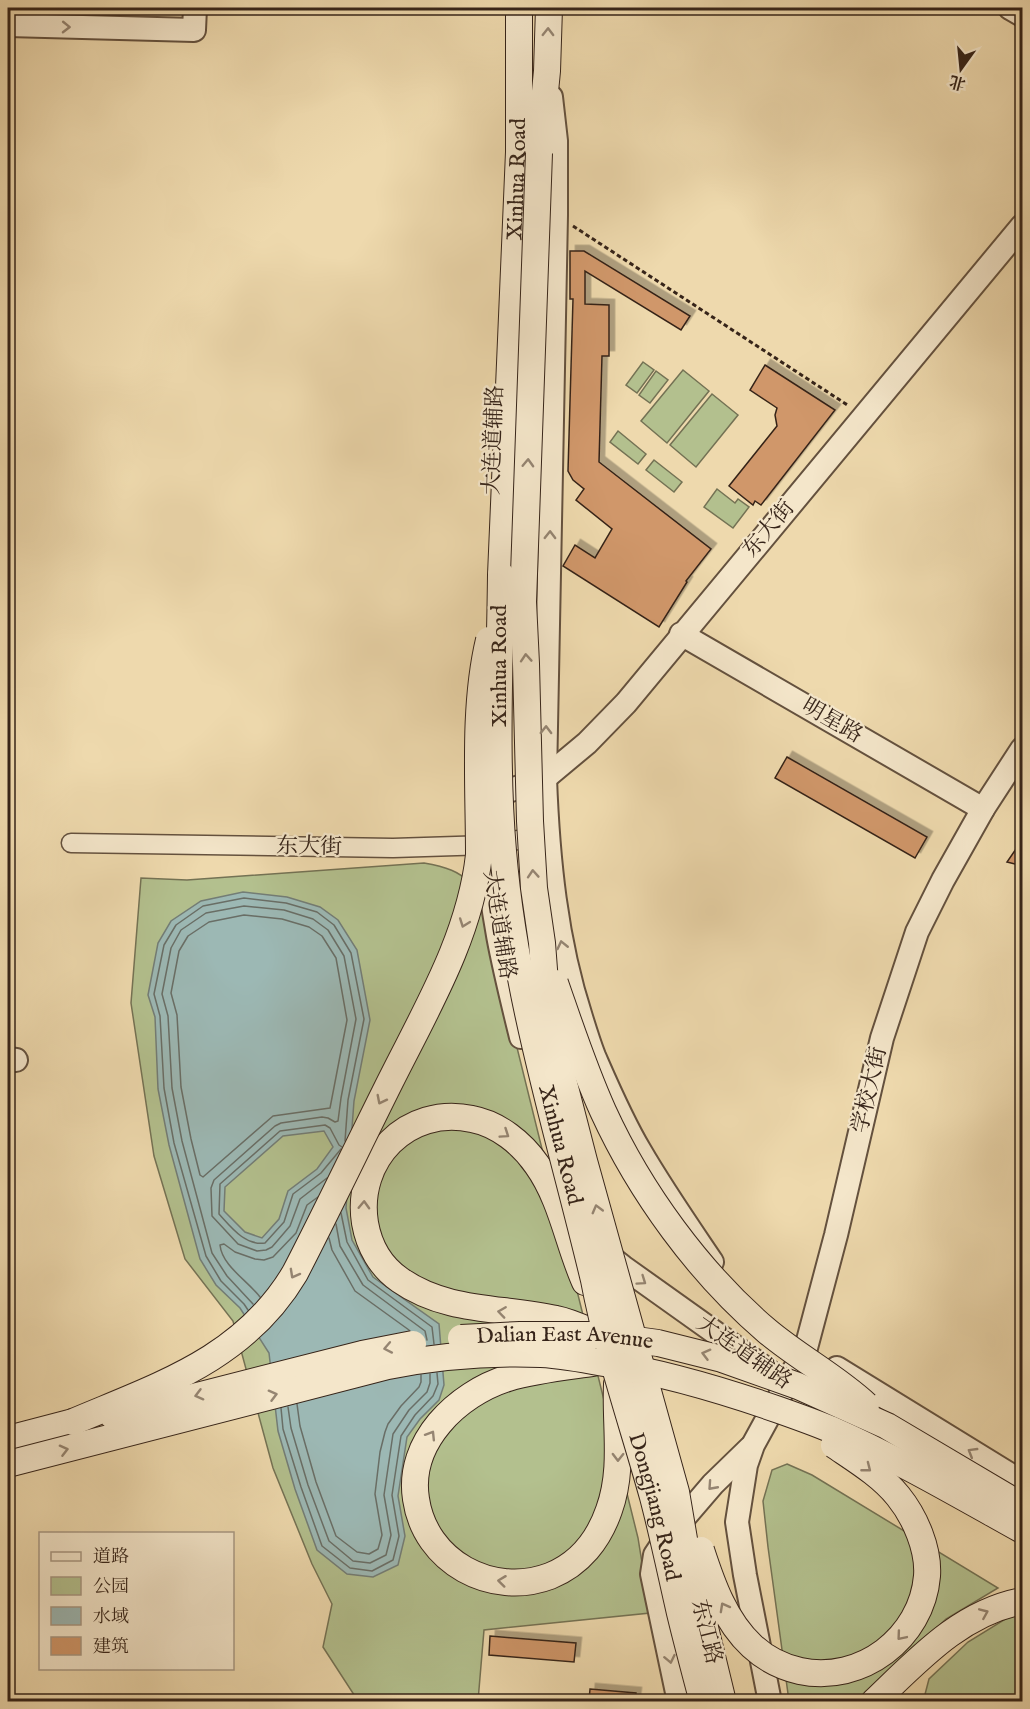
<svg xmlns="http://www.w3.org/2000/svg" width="1030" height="1709" font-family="'IM FELL English','Noto Serif SC',serif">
	<defs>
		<filter id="shadow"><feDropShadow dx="5.5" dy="-5.5" stdDeviation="0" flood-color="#0004"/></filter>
	</defs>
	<rect width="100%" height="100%" fill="#eed9ad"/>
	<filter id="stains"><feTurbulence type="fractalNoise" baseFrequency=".00333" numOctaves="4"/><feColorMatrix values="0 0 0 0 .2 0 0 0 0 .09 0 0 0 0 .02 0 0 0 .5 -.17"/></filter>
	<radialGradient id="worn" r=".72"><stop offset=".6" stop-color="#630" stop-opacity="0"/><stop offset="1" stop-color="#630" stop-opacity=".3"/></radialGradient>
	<!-- green -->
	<g fill="#b3c08e" stroke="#747254" stroke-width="1.5">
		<polygon points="643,362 654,370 637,393 626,385"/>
		<polygon points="683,370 709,391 667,443 641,421"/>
		<polygon points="656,371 668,380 650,403 639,395"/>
		<polygon points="712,394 738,415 696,467 670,445"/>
		<polygon points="618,431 646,454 638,464 610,442"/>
		<polygon points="654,460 682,482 674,492 646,470"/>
		<polygon points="717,489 735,503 738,499 749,507 733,528 704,507"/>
		<path d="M424 863C470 871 475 884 487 926L638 1538 650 1613 484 1630 478 1701H358L323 1647 332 1604 312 1564 273 1468 233 1321 185 1259 154 1156 131 1003 141 878 187 880Z"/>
		<polygon points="787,1464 812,1475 998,1588 946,1619 859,1701 789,1701 768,1547 763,1501 772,1470"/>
		<polygon points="1015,1613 1022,1617 1022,1701 923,1702 929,1679 968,1642"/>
	</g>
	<!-- water -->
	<path fill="#9cb8b4" stroke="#737d76" stroke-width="1.5" fill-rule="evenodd" d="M243 892 287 897 320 907 338 920 357 950 370 1020 354 1101 346 1208 352 1240 373 1277 439 1324 444 1385 439 1400 420 1419 407 1437 398 1496 405 1536 398 1565 373 1577 347 1574 317 1550 295 1489 278 1431 269 1353 240 1308 216 1285 200 1259 169 1145 158 1089 155 1017 148 995 158 943 171 921 201 901ZM324 1131 333 1147 317 1169 288 1191 279 1219 262 1238 245 1232 224 1211 225 1187 283 1136Z"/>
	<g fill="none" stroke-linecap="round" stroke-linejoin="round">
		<!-- shore -->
		<g stroke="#696e66" stroke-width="1.5">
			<polygon points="244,915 282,919 309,927 322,936 336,958 347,1020 330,1108 273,1116 203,1177 200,1175 191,1139 181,1087 177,1015 171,993 179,951 188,936 209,922"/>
			<path d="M341 1149 321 1173 293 1194 284 1222 265 1243C245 1246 231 1227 219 1214L220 1184 280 1131 325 1125 330 1128 339 1145 342 1147"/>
			<polyline points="341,1213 347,1242 368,1280 432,1327 434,1344"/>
			<polyline points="336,1224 340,1246 363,1285 425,1331 427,1340"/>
			<polyline points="329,1238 332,1250 355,1291 409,1330"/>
			<path d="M260 1297C248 1281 222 1266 220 1245L224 1244 235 1252 255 1259 264 1260 273 1257 296 1233 307 1205 318 1197"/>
			<polyline points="253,1304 227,1276 212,1253 182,1141 172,1088 168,1016 162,994 171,948 181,930 206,913 244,906 284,910 313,919 328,930 344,956 356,1019 341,1098 338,1121 335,1122 328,1118 322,1117 281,1123 275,1126 214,1180 211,1188 212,1216 238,1244 257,1251 266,1250 272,1247 290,1226 300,1199 327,1178"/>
			<polyline points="248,1310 244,1304 221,1281 206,1256 174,1143 164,1088 160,1016 154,994 164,945 176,925 203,906 244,898 286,903 317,912 334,925 351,953 364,1019 348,1100 345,1141"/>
			<polyline points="297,1404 300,1426 316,1482 336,1536 357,1552 369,1554 378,1549 382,1535 375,1494 380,1452 385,1432 388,1424 401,1406 419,1387 421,1382 421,1375"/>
			<polyline points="288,1407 291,1428 308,1485 329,1541 353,1561 370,1563 386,1555 391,1535 384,1495 393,1434 409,1410 427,1392 430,1383 430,1374"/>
			<polyline points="281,1408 283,1429 301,1487 322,1546 350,1568 372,1571 393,1560 399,1536 392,1495 401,1436 415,1415 433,1396 438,1384 437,1373"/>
		</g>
	</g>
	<!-- building -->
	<g fill="#d0976a" stroke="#362419" stroke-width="1.5" filter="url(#shadow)">
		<polygon points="570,251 584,251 690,316 681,330 585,271 585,304 609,305 609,356 602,356 599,462 711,549 686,581 687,582 659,627 563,566 575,545 595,558 612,529 576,500 584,489 573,480 568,471 573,299 570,299"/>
		<polygon points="765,365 835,410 761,505 755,501 753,505 729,486 777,426 775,415 777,408 750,390"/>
		<polygon points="787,757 927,837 915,858 775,778"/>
		<polygon points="1023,839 1023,866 1007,862"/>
		<polygon points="490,1636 576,1643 574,1662 489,1655"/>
		<polygon points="590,1689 636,1693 635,1701 589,1701"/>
	</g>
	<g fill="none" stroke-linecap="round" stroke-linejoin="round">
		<defs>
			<polyline id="minor" points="71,843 393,848 488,845 542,836"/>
			<g id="tertiary">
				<polyline points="1010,8 1022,15"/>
				<polyline points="8,25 194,30 195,8"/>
				<path d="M551 97 556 141V215L545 778C548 859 556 940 581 1017 585 1030 589 1043 594 1056 608 1088 622 1121 640 1151 662 1189 687 1225 712 1262"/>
				<polyline points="681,634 983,809"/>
				<polyline points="488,798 545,778 587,743 626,703 1022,226"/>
				<path d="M488 842C489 909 505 972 521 1037"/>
				<polyline points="8,1059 16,1060"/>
				<polyline points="604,1252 623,1267 769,1371"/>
				<polyline points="837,1368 1022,1482"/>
				<polyline points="679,1702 652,1574 655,1555 665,1540 713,1484 750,1448"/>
				<polyline points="770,1702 745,1575 737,1522 746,1465 753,1445 806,1348 836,1235 882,1038 917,932 943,880 983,809 1022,749"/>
			</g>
			<g id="secondary">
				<polyline points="539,153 547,71 549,8"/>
				<path id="s1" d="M501 575 519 152V8"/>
				<path d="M585 1282C568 1244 562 1200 537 1165 522 1143 498 1124 472 1119 407 1105 355 1160 365 1223 369 1246 381 1267 400 1280 447 1313 503 1307 556 1319 571 1322 585 1329 599 1335"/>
				<path d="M593 1363C565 1367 535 1370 508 1378 457 1394 407 1442 416 1499 425 1562 492 1598 550 1576 580 1564 599 1539 609 1510 624 1469 615 1426 617 1384"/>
				<polyline points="8,1439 73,1422"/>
				<path d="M874 1702C918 1660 960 1613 1022 1601"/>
			</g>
		</defs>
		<!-- minor casing -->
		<use href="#minor" stroke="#64513e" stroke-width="21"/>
		<!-- tertiary casing -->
		<use href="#tertiary" stroke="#64513e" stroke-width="26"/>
		<!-- secondary casing -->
		<use href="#secondary" stroke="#362419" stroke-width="28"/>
		<!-- path -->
		<polyline stroke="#362419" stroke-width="3" stroke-dasharray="4.5 3" stroke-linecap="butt" points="573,226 849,406"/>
		<!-- minor -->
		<use href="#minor" stroke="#f4e6ca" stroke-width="18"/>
		<!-- tertiary -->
		<use href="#tertiary" stroke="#f4e6ca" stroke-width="22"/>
		<!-- secondary -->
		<use href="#secondary" stroke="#f4e6ca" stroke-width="26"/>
		<defs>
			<g id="secondary-bridge">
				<polyline points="539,153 523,602 526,664 530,821 534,888 542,943 547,1009 553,1041 584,1161 676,1492 685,1545 723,1702"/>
				<path id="s2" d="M501 575C500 666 495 759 503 851 515 997 560 1138 594 1280 608 1354 633 1425 653 1497 663 1535 671 1574 680 1613 687 1642 695 1672 703 1702"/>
				<path d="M555 983C570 1026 584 1069 603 1111 640 1192 699 1273 767 1331 799 1358 836 1377 866 1405"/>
				<path id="s3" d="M461 1338 520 1335H599L658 1343 722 1359 798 1386 887 1426 1022 1506"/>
				<polyline points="113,1416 150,1408 362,1354 413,1344"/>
				<path d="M73 1422C160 1385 244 1359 295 1273 328 1209 359 1144 391 1080 427 1008 470 936 479 855 479 785 473 707 489 640"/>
				<path d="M8 1464 388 1366C439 1356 489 1352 541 1354 562 1355 583 1359 604 1363 664 1373 722 1390 779 1410 796 1416 813 1422 830 1429 896 1458 959 1495 1022 1530"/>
				<path d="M701 1550C712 1584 725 1621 752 1646 766 1659 782 1667 800 1671 861 1684 922 1638 927 1576 929 1549 915 1517 898 1496 881 1475 856 1460 834 1445"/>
			</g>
		</defs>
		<!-- secondary-bridge casing -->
		<use href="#secondary-bridge" stroke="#362419" stroke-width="28" stroke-linecap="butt"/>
		<!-- secondary-bridge -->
		<use href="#secondary-bridge" stroke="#f4e6ca" stroke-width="26"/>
	</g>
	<!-- one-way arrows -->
	<defs><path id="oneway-chevron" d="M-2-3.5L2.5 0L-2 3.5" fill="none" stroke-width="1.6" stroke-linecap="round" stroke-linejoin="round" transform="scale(1.5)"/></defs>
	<g stroke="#958572">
		<use href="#oneway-chevron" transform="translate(66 27) rotate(1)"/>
		<use href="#oneway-chevron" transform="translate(548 32) rotate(-89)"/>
		<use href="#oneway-chevron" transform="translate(528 463) rotate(-88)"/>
		<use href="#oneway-chevron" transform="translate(550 535) rotate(-89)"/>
		<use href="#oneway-chevron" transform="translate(526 658) rotate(-94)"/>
		<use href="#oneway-chevron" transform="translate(546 730) rotate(-89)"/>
		<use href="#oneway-chevron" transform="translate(533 874) rotate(-94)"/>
		<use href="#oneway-chevron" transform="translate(464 923) rotate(110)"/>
		<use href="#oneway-chevron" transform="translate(562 945) rotate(-103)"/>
		<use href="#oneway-chevron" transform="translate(381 1100) rotate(117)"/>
		<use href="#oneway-chevron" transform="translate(505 1134) rotate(34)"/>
		<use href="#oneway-chevron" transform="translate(364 1205) rotate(-88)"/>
		<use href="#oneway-chevron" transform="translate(597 1209) rotate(-105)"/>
		<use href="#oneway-chevron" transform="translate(294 1274) rotate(119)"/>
		<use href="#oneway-chevron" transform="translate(642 1281) rotate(35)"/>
		<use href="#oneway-chevron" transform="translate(502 1312) rotate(-172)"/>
		<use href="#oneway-chevron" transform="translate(388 1348) rotate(169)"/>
		<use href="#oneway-chevron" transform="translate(706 1354) rotate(-165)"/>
		<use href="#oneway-chevron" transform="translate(199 1395) rotate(165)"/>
		<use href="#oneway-chevron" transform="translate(273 1395) rotate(-15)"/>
		<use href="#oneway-chevron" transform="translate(431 1435) rotate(-58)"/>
		<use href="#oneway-chevron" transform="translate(64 1450) rotate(-14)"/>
		<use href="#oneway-chevron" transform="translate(972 1452) rotate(-149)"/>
		<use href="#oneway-chevron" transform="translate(618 1457) rotate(91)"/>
		<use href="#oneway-chevron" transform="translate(867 1468) rotate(38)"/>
		<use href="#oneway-chevron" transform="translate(712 1486) rotate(132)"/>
		<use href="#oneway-chevron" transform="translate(502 1581) rotate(-173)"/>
		<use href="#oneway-chevron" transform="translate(724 1607) rotate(-119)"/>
		<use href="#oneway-chevron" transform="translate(984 1613) rotate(-23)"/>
		<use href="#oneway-chevron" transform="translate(901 1636) rotate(130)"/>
		<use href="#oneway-chevron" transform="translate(670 1659) rotate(78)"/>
	</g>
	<g text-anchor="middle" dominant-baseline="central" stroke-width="4.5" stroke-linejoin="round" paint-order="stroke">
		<!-- street labels -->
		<g font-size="22" fill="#362419" stroke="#f4e6ca">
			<text stroke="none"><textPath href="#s1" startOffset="396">Xinhua Road</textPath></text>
			<text transform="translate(494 440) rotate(-88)">大连道辅路</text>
			<text transform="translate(769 529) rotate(-50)">东大街</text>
			<text transform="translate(500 666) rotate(-90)">Xinhua Road</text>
			<text transform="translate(832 721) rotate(30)">明星路</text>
			<text transform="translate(309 847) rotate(1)">东大街</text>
			<text transform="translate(499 925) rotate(81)">大连道辅路</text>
			<text transform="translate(870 1090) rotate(-77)">学校大街</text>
			<text stroke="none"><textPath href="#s2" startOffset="576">Xinhua Road</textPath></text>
			<text stroke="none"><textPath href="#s3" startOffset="104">Dalian East Avenue</textPath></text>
			<text transform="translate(744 1353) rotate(35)">大连道辅路</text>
			<text stroke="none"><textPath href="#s2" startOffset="950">Dongjiang Road</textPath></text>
			<text transform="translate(706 1632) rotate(76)">东江路</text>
		</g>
	</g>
	<!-- margin -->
	<rect width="1030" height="1709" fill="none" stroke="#eed9ad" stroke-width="30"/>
	<rect x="9" y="9" width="1012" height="1691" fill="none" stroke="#362419" stroke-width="3"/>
	<rect x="15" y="15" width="1000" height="1679" fill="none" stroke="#362419" stroke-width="1.5"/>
	<!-- legend -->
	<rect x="39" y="1532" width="195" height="138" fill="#f4e6ca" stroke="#a89883" stroke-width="1.5"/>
	<rect x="51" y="1552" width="30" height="9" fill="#f4e6ca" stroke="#a89883" stroke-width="1.5"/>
	<text x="93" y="1562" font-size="18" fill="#362419">道路</text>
	<rect x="51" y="1577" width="30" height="18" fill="#b3c08e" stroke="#a89883" stroke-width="1.5"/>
	<text x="93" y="1592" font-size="18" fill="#362419">公园</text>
	<rect x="51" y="1607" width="30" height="18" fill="#9cb8b4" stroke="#a89883" stroke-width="1.5"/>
	<text x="93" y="1622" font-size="18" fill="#362419">水域</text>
	<rect x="51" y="1637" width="30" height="18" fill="#d0976a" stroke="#a89883" stroke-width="1.5"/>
	<text x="93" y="1652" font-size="18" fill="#362419">建筑</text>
	<!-- north arrow -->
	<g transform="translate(961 69) rotate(195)" stroke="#f4e6ca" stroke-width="4.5" paint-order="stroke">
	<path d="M0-4.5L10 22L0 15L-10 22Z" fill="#362419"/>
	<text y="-9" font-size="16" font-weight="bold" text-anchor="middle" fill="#362419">北</text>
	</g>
	<rect width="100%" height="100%" filter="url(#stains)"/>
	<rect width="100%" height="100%" fill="url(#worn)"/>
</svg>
